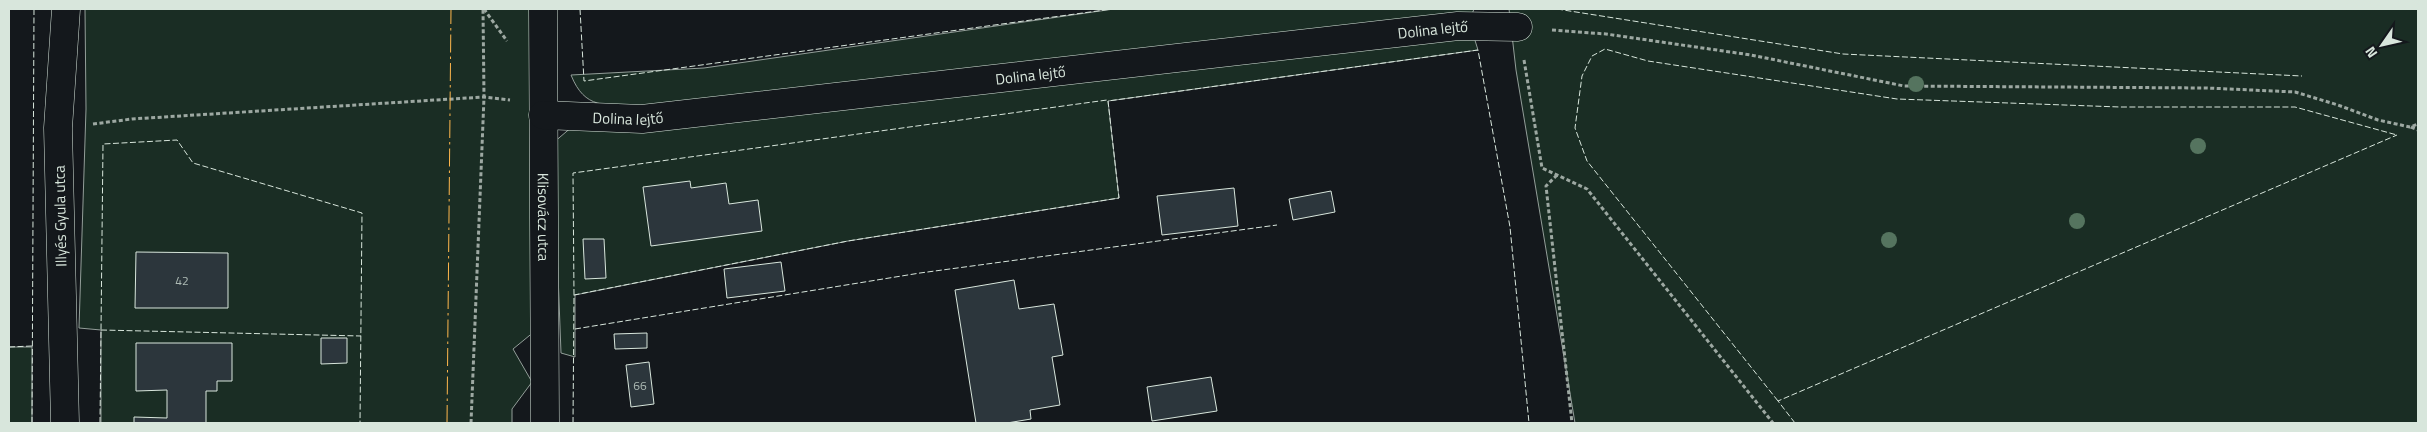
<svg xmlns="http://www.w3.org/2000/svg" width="2427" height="432" font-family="'Titillium Web',sans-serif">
	<rect width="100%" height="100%" fill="#14181c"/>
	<!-- green -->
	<g fill="#1a2d24" stroke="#939e99">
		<polygon points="85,9 534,9 535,331 513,349 532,382 512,409 512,423 101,423 101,330 79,328 86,109"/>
		<path d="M1114 9H1474L1472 14 637 107C605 104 585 110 571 75L704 68Z"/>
		<polygon points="1509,9 2418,9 2418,423 1575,423 1516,70"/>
		<polygon points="1473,34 1478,50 1108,101 1119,198 848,241 575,295 575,357 561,353 553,143 573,126"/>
		<rect x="9" y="347" width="23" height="76"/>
	</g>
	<!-- building -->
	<g fill="#2c363c" stroke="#d8e6dc">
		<polygon points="690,181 691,188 726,183 729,204 758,200 762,231 651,246 643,187"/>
		<polygon points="1234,188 1238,226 1162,235 1157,196"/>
		<polygon points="1331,191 1335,212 1293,220 1289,199"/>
		<polygon points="583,239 604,239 606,278 585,279"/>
		<polygon points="136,252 228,253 228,308 135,308"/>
		<polygon points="781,262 785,291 727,298 724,269"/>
		<polygon points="1014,280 1019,309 1054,304 1063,355 1052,357 1060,405 1030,410 1031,419 1007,423 976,423 955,290"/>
		<polygon points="647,333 647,348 615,349 614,334"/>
		<polygon points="321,338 347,338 347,363 321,364"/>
		<polygon points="136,343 232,343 232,381 217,381 217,391 206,391 206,423 134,423 134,417 167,418 167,390 136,391"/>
		<polygon points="649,362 654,404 631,407 626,365"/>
		<polygon points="1211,377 1217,411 1152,421 1147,387"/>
	</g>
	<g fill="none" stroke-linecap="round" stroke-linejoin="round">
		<defs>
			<g id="minor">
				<path id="s1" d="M543 9 545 423"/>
				<path id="s2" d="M543 115 642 119 1458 26 1518 27"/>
				<polyline points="65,423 58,128 66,9"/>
			</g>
		</defs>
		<!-- minor casing -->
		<use href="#minor" stroke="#d8e6dc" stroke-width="29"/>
		<!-- path -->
		<g stroke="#9da8a2" stroke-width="3" stroke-dasharray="4 2.5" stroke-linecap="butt">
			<polyline points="484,9 507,41"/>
			<polyline points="1552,30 1606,34 1751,55 1904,86 2207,88 2295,92 2338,105 2378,120 2410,127 2418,124"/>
			<polyline points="1524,60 1542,168 1587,189 1773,423"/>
			<polyline points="93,124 132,119 484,97 510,100"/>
			<polyline points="2411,127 2418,130"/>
			<polyline points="1557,175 1546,186 1572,423"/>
			<polyline points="471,423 484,97 483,9"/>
		</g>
		<!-- minor -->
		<use href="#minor" stroke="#14181c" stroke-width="28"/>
		<!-- fence -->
		<g stroke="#d8e6dc" stroke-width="1" stroke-dasharray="6 2.5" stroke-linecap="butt">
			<polyline points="580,9 584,81 1112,9"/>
			<polyline points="1557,9 1843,54 2302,76"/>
			<polyline points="574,295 573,173 1107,100"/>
			<polyline points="575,329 920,273 1277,225"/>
			<polyline points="101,330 361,336"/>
			<polyline points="9,347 32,346"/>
			<polyline points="1778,401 1587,161 1575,128 1582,76 1592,56 1605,49 1648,61 1897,99 2120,107 2295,107 2397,135"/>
			<polyline points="32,423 34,9"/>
			<polyline points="100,423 103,144 177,140 193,163 362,213 360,423"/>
			<polyline points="573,423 574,295 848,241 1119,198 1108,101 1478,50 1510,227 1529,423"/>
			<polyline points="1795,423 1778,401 2397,135"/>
		</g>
		<!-- power -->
		<polyline stroke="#ffb74d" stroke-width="1" stroke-dasharray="18 4 2.5 4" stroke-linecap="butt" points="447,423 451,9"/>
	</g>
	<!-- trees -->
	<g fill="#55745f">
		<circle cx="1916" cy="84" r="8"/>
		<circle cx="2198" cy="146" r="8"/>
		<circle cx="2077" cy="221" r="8"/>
		<circle cx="1889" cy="240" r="8"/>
	</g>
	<g text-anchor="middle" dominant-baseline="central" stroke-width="4" stroke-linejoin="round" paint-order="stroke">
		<!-- number labels -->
		<g font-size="12" fill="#adbab4">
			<text x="182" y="280">42</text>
			<text x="640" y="385">66</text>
		</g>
		<!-- street labels -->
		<g font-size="15" fill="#d8e6dc" stroke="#14181c">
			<text stroke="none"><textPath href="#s2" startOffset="895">Dolina lejtő</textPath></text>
			<text stroke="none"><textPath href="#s2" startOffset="490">Dolina lejtő</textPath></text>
			<text stroke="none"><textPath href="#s2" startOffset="85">Dolina lejtő</textPath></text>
			<text transform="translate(60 216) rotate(-91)">Illyés Gyula utca</text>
			<text stroke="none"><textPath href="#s1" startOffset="208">Klisovácz utca</textPath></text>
		</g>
	</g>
	<!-- border -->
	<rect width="2427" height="432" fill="none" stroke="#d8e6dc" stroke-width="20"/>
	<!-- north arrow -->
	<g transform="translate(2382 45) rotate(236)" stroke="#14181c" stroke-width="4" paint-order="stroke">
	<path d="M0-4L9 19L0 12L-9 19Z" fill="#d8e6dc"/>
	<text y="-8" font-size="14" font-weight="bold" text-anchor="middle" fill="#d8e6dc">N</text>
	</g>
</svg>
